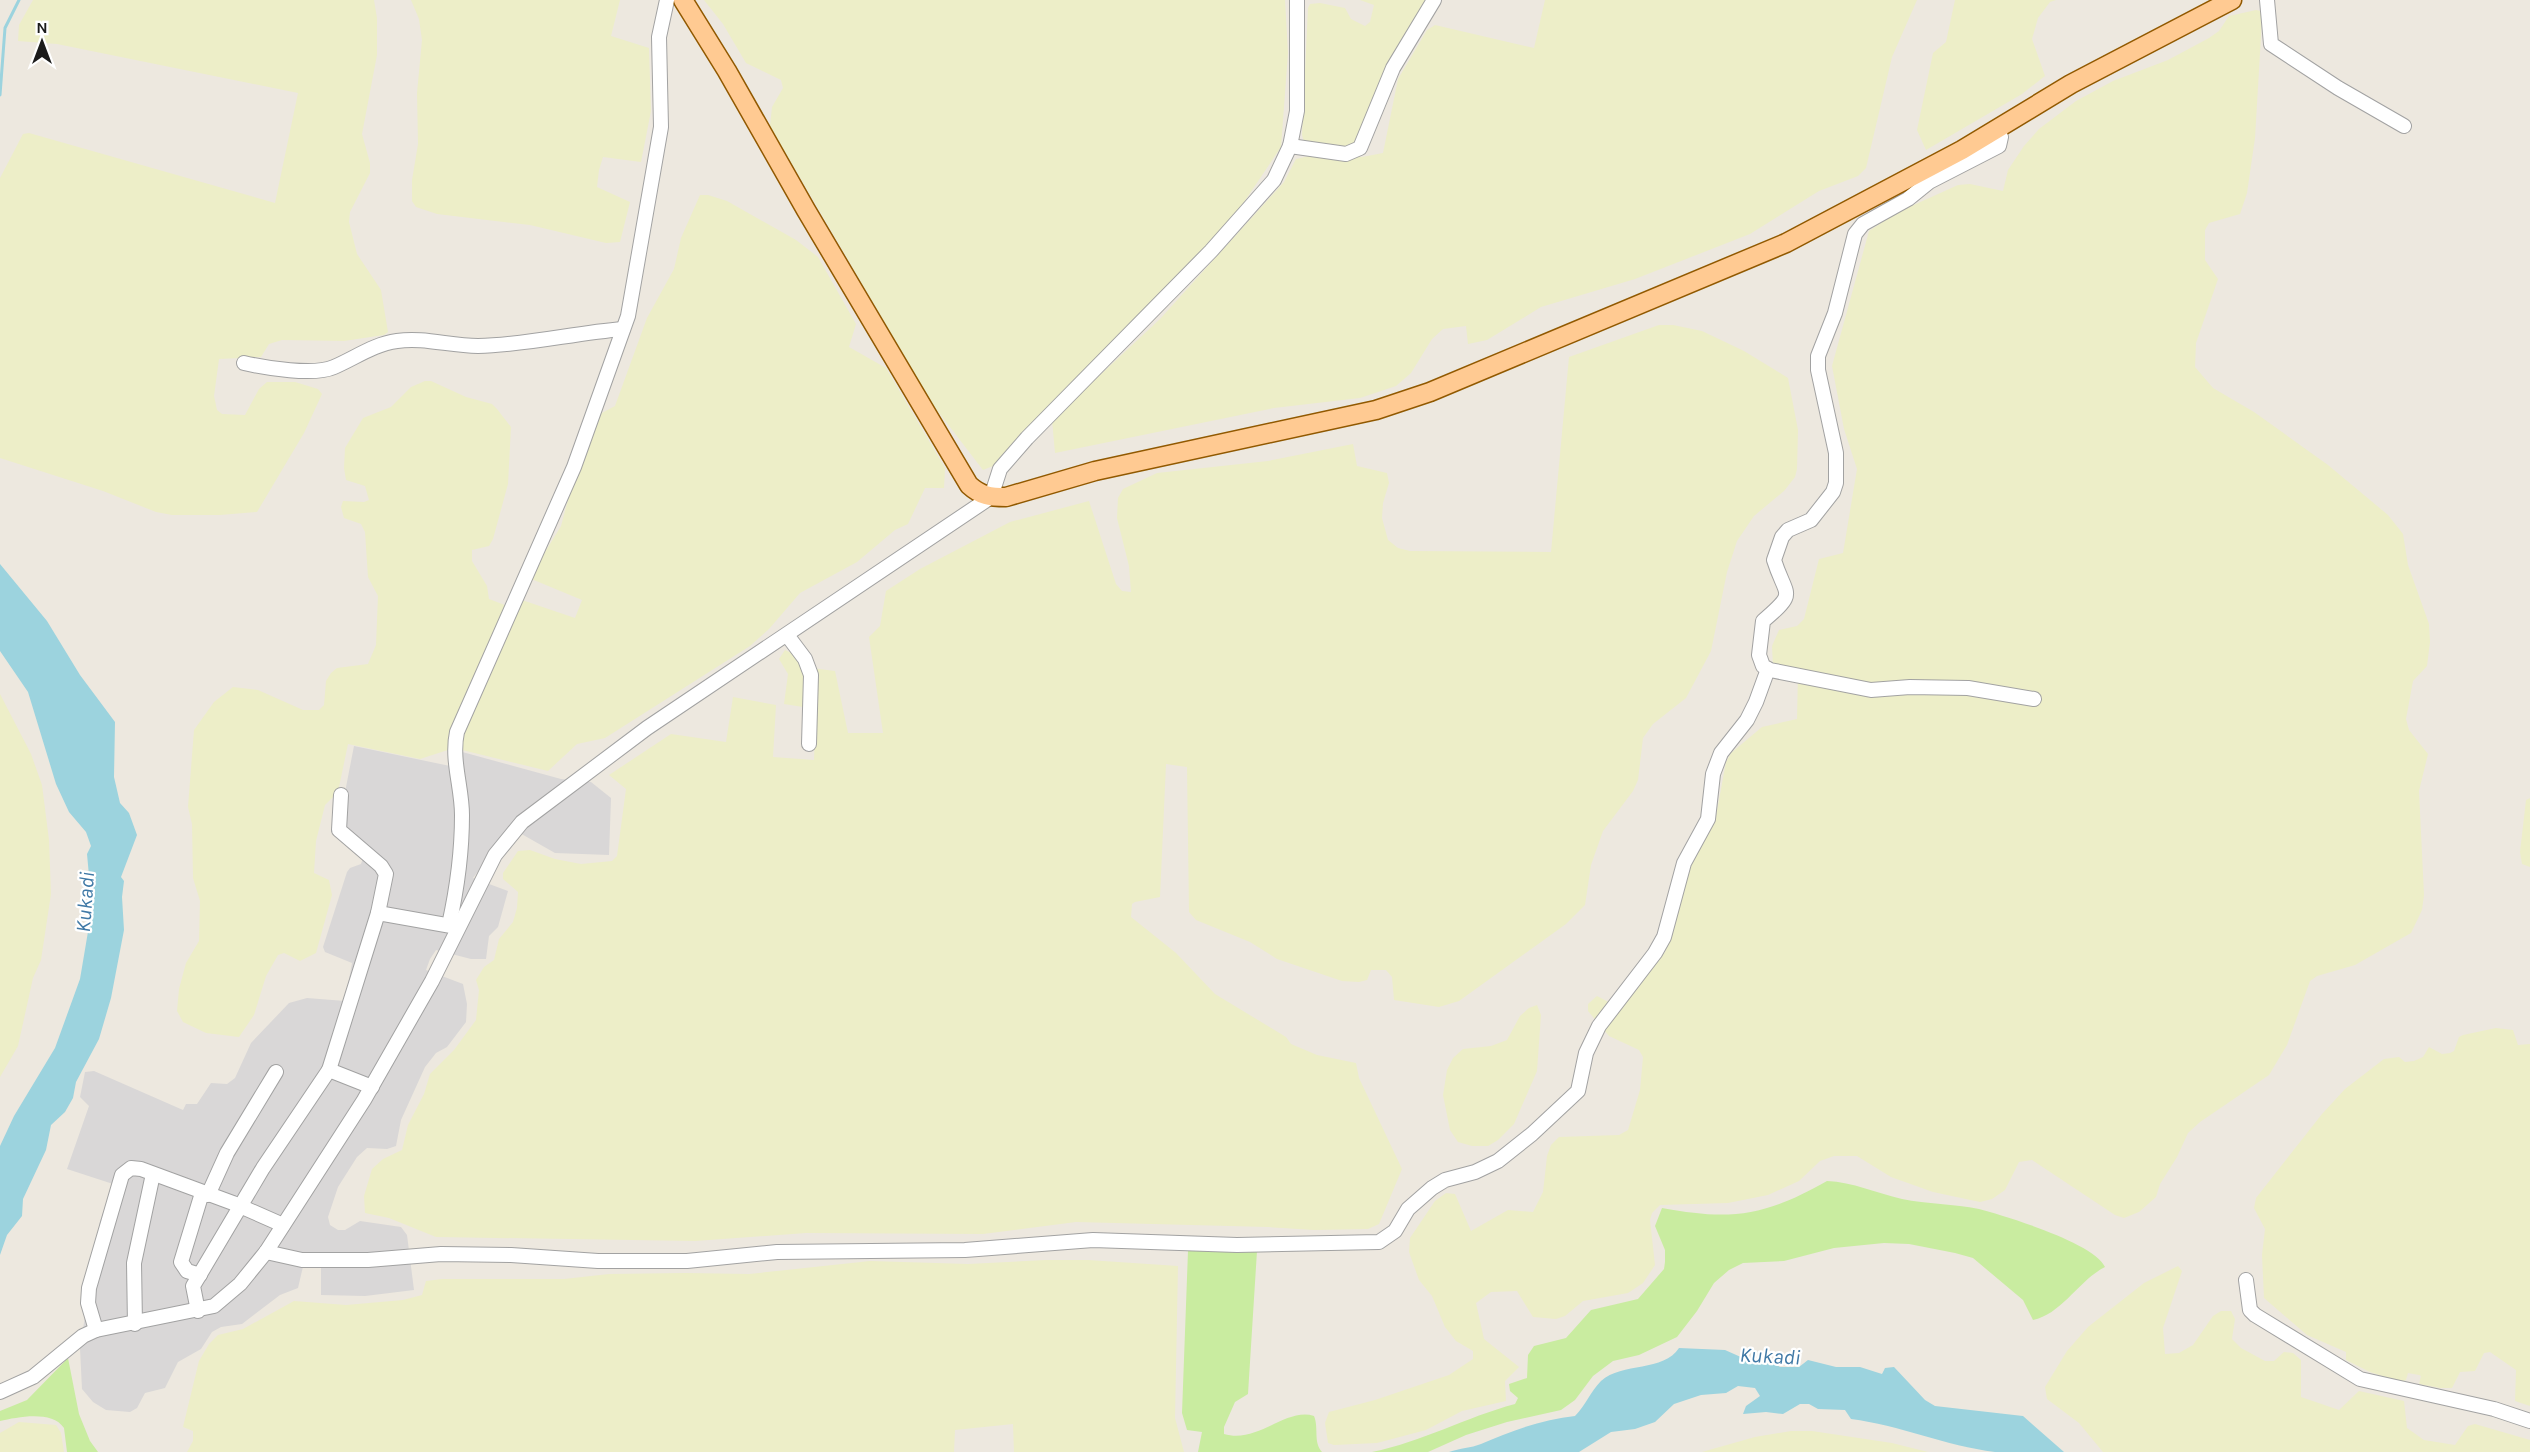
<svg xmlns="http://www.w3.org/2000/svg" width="2530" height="1452" font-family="Karla,sans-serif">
	<rect width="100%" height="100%" fill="#ede8df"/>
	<!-- residential -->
	<polygon fill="#d9d7d7" points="354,746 450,766 455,750 561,779 591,782 611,798 609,855 555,853 511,828 473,878 508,891 498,927 489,936 486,959 471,959 436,950 430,959 426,970 463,984 467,1004 466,1022 447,1047 436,1053 425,1067 401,1120 396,1146 387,1149 367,1148 357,1157 338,1187 328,1217 330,1225 338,1230 345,1230 360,1221 401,1227 407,1235 414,1290 365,1296 321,1295 321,1256 305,1258 298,1288 280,1295 242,1324 221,1327 212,1332 201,1349 178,1362 165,1388 145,1393 137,1408 130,1412 106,1410 93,1402 82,1389 80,1348 100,1221 113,1184 67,1169 89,1106 80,1097 85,1072 94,1071 183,1110 186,1104 197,1104 211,1083 227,1084 235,1078 251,1043 289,1003 307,998 345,1001 352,963 325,952 323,947 347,872 350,868 361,864 366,849 339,839 339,823"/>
	<!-- farmland -->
	<g fill="#edeec8">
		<polygon points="33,0 374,0 377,18 377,55 362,134 370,163 370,173 350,212 349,222 357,254 381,290 388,332 384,335 344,341 282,340 269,344 261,357 219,359 214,396 217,410 222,414 245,415 259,389 267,382 295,382 318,389 322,394 304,433 257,512 220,515 172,515 156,512 103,491 0,458 0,178 23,134 29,133 275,203 298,93 57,44 18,41 19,25"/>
		<polygon points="411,0 620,0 611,36 649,48 651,111 641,162 603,157 599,170 597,187 630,202 620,242 606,243 530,225 437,214 416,207 412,201 412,180 418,144 417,93 422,40 419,19"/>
		<polygon points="704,0 1285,0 1288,53 1281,147 1238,211 1150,309 993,466 983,470 933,405 770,126 772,107 783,88 781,80 746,63 723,24"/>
		<polygon points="1360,0 1430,0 1351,149 1304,142 1302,135 1308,8 1310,4 1320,3 1345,8 1351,19 1365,26 1370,22 1374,5"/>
		<polygon points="1545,0 1917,0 1892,57 1866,168 1858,176 1819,191 1750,234 1635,279 1541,307 1487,340 1468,344 1466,326 1443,329 1432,339 1411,373 1396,386 1360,398 1274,408 1055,453 1052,420 1160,319 1284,182 1296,159 1318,154 1362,157 1383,153 1398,79 1427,30 1435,25 1534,48"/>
		<polygon points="1955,0 2056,0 2050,2 2038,18 2032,39 2045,76 2022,94 1926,150 1917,130 1933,53 1946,42"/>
		<polygon points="2256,10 2261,11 2262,19 2255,138 2247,193 2240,214 2209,223 2205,230 2205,260 2218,279 2196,343 2195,367 2213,388 2254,412 2328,465 2388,515 2403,534 2408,565 2429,624 2430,642 2427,666 2413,681 2406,719 2409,730 2428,754 2419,791 2424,895 2422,910 2411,933 2355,965 2317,976 2310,981 2287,1045 2269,1075 2200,1122 2188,1133 2177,1157 2160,1184 2156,1197 2139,1212 2124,1218 2115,1215 2032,1160 2019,1162 2005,1190 1992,1199 1980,1202 1933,1192 1891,1177 1857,1156 1834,1156 1820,1161 1799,1181 1768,1195 1728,1203 1660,1205 1652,1213 1650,1220 1655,1265 1643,1283 1628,1293 1583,1301 1565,1316 1556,1319 1533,1317 1517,1291 1491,1292 1476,1303 1484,1339 1519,1367 1505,1381 1506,1401 1462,1411 1426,1430 1377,1443 1334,1445 1328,1443 1325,1423 1329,1412 1375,1400 1449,1375 1473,1359 1473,1351 1456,1341 1445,1327 1432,1296 1419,1280 1409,1252 1410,1238 1435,1201 1446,1193 1455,1194 1471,1231 1508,1210 1533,1212 1543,1192 1547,1156 1551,1145 1559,1137 1619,1135 1628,1130 1640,1090 1643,1057 1639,1050 1609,1036 1588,1011 1588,1004 1597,996 1618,1007 1637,989 1665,952 1678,913 1684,877 1700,843 1715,821 1726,762 1731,753 1762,727 1797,719 1798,674 1773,668 1772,646 1779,630 1797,626 1804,619 1819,559 1843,553 1857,469 1844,429 1832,366 1869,231 1896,213 1958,185 1970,184 2003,191 2008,170 2024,146 2039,129 2076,101 2113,81 2168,60 2209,38 2219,31 2229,16"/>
		<polygon points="700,195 708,195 727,201 796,240 818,257 856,324 849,347 886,368 945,468 944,488 925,488 908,524 895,530 857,562 800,593 769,629 750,646 605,738 577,744 548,771 454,748 420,759 348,744 338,792 325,805 316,841 314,873 329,880 332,895 316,953 300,961 284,953 278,955 266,976 254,1015 239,1037 206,1033 183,1022 177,1011 179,989 186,963 199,941 200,901 193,878 192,824 188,807 194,730 214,702 233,687 258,690 303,710 319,710 324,705 326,681 331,673 337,668 368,664 376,645 378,596 368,577 365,532 361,524 344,518 341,507 343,501 364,502 369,500 365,486 346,480 344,468 345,448 363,418 391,407 411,387 425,381 431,381 466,397 492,404 497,409 511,427 508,484 493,539 489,546 472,550 472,561 487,586 489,599 513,608 519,599 575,618 582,600 529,578 561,526 573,481 598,415 615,406 647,318 674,269 681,238"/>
		<polygon points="1659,325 1673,325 1702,331 1744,351 1788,378 1798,430 1797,469 1795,477 1784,491 1754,516 1737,541 1727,572 1711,651 1686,698 1653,724 1643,738 1638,780 1633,791 1603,831 1591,865 1585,905 1566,924 1459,1001 1439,1007 1394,1000 1392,977 1386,970 1371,970 1367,980 1359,982 1342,981 1277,959 1250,942 1196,920 1189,912 1187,767 1166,764 1160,897 1135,902 1132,904 1131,917 1176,953 1215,994 1286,1037 1291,1044 1317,1055 1356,1063 1359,1078 1402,1169 1379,1224 1368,1229 1314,1230 1268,1227 1076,1222 983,1234 806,1233 695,1241 436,1237 389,1218 365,1213 364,1196 372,1169 383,1159 402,1150 408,1125 424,1094 430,1074 454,1050 476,1020 479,990 476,980 484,967 494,960 499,939 513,922 517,908 518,892 503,879 503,873 518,851 530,850 555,859 581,864 612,861 617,856 626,789 609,775 671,734 726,742 733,697 776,705 773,757 814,760 816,709 784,704 788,674 779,659 785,650 796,655 804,667 835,671 848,733 883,733 869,637 880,626 886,591 920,569 1010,522 1089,501 1116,584 1122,591 1131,592 1129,566 1117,518 1118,498 1123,489 1157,473 1268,461 1353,444 1357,466 1387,473 1389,483 1383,503 1382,518 1388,540 1398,548 1410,551 1551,552 1569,357"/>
		<polygon points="0,694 31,754 42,785 49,840 51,894 41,960 33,978 18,1046 0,1077"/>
		<polygon points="2530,798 2530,867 2522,864 2520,852 2526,800"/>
		<polygon points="1537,1005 1541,1015 1537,1071 1514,1124 1498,1140 1488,1146 1472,1146 1458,1142 1450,1130 1443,1095 1447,1070 1453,1058 1463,1049 1491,1046 1507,1040 1520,1016 1529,1008"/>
		<polygon points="2496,1028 2513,1030 2518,1045 2530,1044 2530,1406 2515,1401 2516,1370 2490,1352 2484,1353 2475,1371 2460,1372 2452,1388 2440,1388 2419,1384 2421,1376 2419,1375 2408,1373 2406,1380 2401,1382 2370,1372 2346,1360 2346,1352 2307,1335 2264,1298 2262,1255 2265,1229 2254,1208 2256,1198 2322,1114 2345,1089 2384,1059 2399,1057 2405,1062 2414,1061 2423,1057 2429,1047 2442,1054 2450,1053 2454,1051 2459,1037 2463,1035"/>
		<polygon points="1045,1260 1088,1260 1178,1266 1175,1418 1184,1452 1014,1452 1013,1424 955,1430 954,1452 187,1452 193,1441 193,1431 183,1427 199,1361 209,1344 218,1335 243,1329 294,1301 346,1305 403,1300 422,1295 426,1281 442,1279 564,1279 609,1274 686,1273 749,1274 870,1261 968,1264"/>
		<polygon points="2178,1266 2182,1271 2163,1328 2165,1354 2179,1353 2193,1345 2213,1316 2221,1311 2231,1311 2235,1319 2232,1339 2241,1348 2265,1361 2274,1361 2284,1352 2293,1353 2301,1360 2301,1397 2339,1410 2359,1391 2404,1401 2407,1428 2424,1440 2455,1445 2468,1426 2475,1424 2530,1440 2530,1452 2103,1452 2079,1423 2047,1399 2045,1387 2067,1351 2088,1327 2144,1283"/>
		<polygon points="19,1422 56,1425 61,1433 64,1452 0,1452 0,1433"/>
		<polygon points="1791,1431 1812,1431 1892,1443 1928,1452 1702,1452 1755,1437"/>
	</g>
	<!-- grass -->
	<g fill="#c9eca0">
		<path d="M1827 1181C1853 1182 1876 1193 1902 1199 1927 1204 1954 1204 1979 1209 2005 1216 2095 1243 2105 1267 2079 1280 2062 1314 2033 1320L2023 1300 1973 1258 1955 1253 1909 1244 1884 1243 1834 1248 1784 1261 1743 1263 1729 1270 1714 1283 1697 1311 1677 1337 1639 1355 1613 1361 1593 1376 1575 1400 1561 1410 1507 1422 1466 1435 1428 1452H1372C1422 1442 1466 1417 1515 1404L1518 1398 1510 1391 1509 1384 1527 1378 1528 1355 1534 1346 1566 1338 1591 1310 1638 1299 1664 1269 1665 1262V1250L1655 1226 1662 1208C1732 1221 1765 1216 1827 1181Z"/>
		<path d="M1188 1251H1257L1248 1394 1235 1402 1224 1427V1434C1258 1444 1286 1407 1314 1416 1319 1428 1313 1442 1322 1452H1198L1202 1432 1187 1430 1182 1413Z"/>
		<path d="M68 1358 79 1414 90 1441 98 1452H67L64 1428C52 1410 18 1417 0 1421V1411L27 1400Z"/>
	</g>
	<!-- water -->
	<g fill="#9cd3de">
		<polygon points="0,564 47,621 80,675 115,722 114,777 120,803 129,813 137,835 121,877 124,881 122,897 124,930 111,998 99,1039 76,1082 73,1098 65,1112 51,1125 46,1150 23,1199 22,1216 7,1235 0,1255 0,1146 14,1116 55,1048 80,979 92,908 87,854 91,846 86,832 69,812 56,784 28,692 0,651"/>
		<path d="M1679 1348 1725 1350 1743 1358 1772 1362 1780 1367H1799L1808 1360 1836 1367H1860L1882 1374 1885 1368 1894 1367 1925 1400 1935 1406 2023 1416 2064 1452C2041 1452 2017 1452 1995 1452 1946 1446 1899 1425 1851 1419L1845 1410 1818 1409 1809 1404H1800L1783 1414 1766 1412 1743 1414 1746 1406 1760 1396 1755 1388 1738 1386 1726 1393 1701 1395 1674 1404 1655 1422 1635 1429 1611 1432 1579 1452H1449C1460 1448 1471 1448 1481 1444 1510 1431 1544 1419 1575 1416 1585 1406 1591 1391 1601 1381 1622 1362 1664 1372 1679 1348Z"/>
	</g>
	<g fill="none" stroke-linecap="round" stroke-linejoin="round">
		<!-- stream -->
		<polyline stroke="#9cd3de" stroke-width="3" points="0,95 5,28 19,0"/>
		<defs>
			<g id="minor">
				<polyline points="2267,0 2271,44 2338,88 2404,126"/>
				<path d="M1997 129 2001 137 1999 146 1929 182 1908 199 1863 224 1855 234 1835 313 1818 356V370L1836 453V483L1833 492 1811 520 1788 530 1782 537 1774 560C1786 598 1798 591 1763 621L1759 655 1763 666 1770 670 1871 690 1910 687 1968 688 2034 699"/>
				<polyline points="1290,146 1346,154 1360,148 1393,68 1434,0"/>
				<path d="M244 363C266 368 314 376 334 367 355 358 374 344 397 341 424 337 450 346 478 346 527 345 574 333 623 329"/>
				<polyline points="787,635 805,659 811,675 809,744"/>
				<polyline points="341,795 339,830 381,866 386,874 378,913"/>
				<path d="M449 925C457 889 462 852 462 815 462 787 451 760 457 732L574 467 628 316 661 127 659 37 667 0"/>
				<polyline points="329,1070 378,913 457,927"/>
				<polyline points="208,1195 227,1153 276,1072"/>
				<polyline points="266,1252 302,1260 368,1260 441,1254 511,1255 598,1261 687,1261 777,1252 965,1250 1093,1240 1237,1245 1379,1242 1395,1231 1408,1209 1432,1188 1445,1180 1475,1172 1498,1161 1532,1134 1578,1091 1586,1053 1599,1026 1655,953 1664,937 1684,863 1708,819 1713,774 1721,753 1747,720 1756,702 1768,669"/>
				<polyline points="200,1275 187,1271 181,1262 202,1193"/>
				<polyline points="2246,1280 2250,1310 2255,1315 2360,1379 2494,1409 2530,1421"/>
				<polyline points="198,1311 193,1286 263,1168 329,1070 372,1087"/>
				<polyline points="135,1324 134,1263 153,1174"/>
				<polyline points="96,1330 88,1303 89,1288 122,1175 131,1168 141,1169 233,1203 283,1225"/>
				<polyline points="0,1392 33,1377 83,1336 96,1330 214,1306 240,1284 266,1252 364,1100 432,981 495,855 522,822 647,728 991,497 1000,469 1027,438 1211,251 1274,180 1290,146 1297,111 1297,0"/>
			</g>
			<path id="major" d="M683 0 727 71 806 210 969 485C981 496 990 497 1006 497L1095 471 1376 410 1430 392 1786 243 1962 150 2071 84 2232 0"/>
		</defs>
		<!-- minor casing -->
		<use href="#minor" stroke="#a2a2a2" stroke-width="16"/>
		<!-- major casing -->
		<use href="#major" stroke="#915900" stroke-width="21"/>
		<!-- minor -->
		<use href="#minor" stroke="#fff" stroke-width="14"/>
		<!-- major -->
		<use href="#major" stroke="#ffca92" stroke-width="18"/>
	</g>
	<g text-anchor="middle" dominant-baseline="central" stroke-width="4.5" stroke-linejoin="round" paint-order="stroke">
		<!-- water labels -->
		<g font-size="21" font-style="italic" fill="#4079a6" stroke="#fff">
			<text transform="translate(85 902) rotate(-86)">Kukadi</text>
			<text transform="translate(1770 1356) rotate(3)">Kukadi</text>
		</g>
	</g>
	<!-- north arrow -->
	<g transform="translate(42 42)" stroke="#ffffff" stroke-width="4.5" paint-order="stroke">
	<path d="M0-4.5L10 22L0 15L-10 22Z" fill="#1b1b1b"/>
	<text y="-9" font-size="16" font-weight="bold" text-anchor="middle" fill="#1b1b1b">N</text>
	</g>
</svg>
